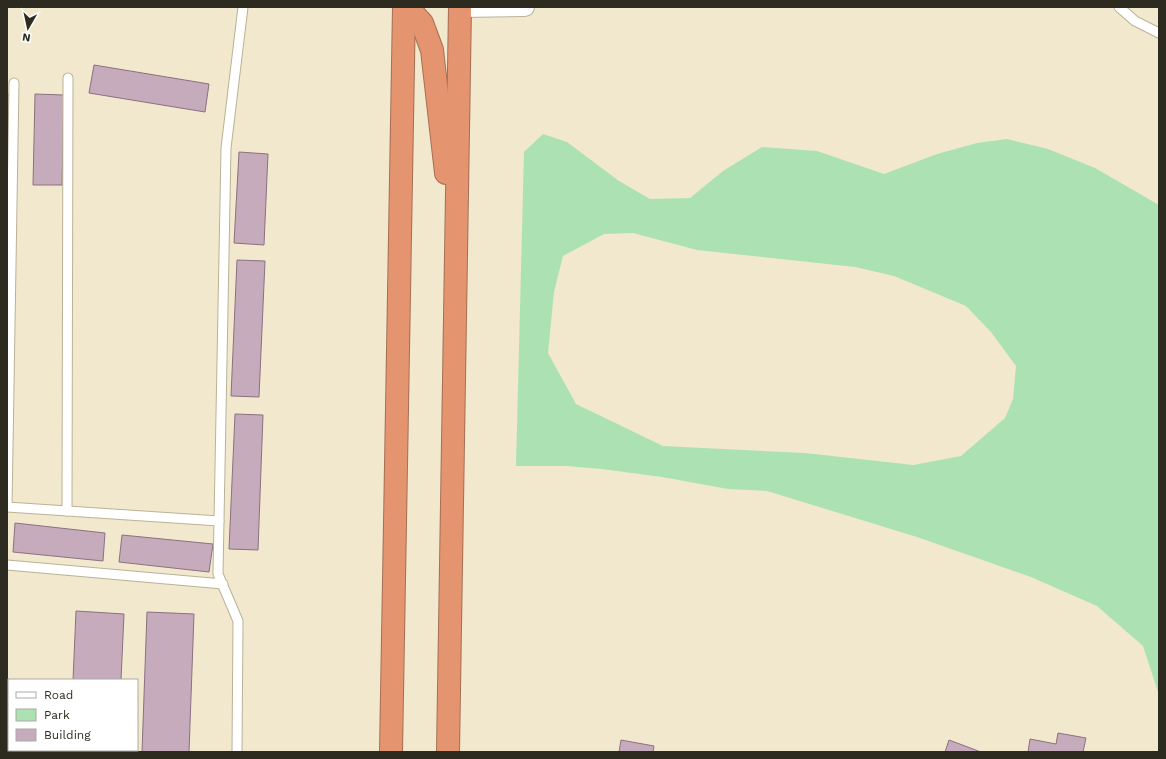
<svg xmlns="http://www.w3.org/2000/svg" width="1166" height="759" font-family="'Work Sans',sans-serif">
	<rect width="100%" height="100%" fill="#f1e8cd"/>
	<!-- green -->
	<path fill="#ace2b3" fill-rule="evenodd" d="M543 134 567 142 619 181 650 199 690 198 723 171 762 147 817 151 884 174 937 154 977 143 1007 139 1048 149 1095 168 1159 205V695L1143 646 1097 606 1031 577 917 537 767 491 728 489 662 477 602 469 567 466H516L524 152ZM633 233 697 250 855 267 894 276 966 306 991 332 1016 366 1013 399 1005 418 961 456 913 465 805 453 663 446 576 404 548 353 554 292 563 256 604 234Z"/>
	<!-- building -->
	<g fill="#c5abbb" stroke="#8a7180">
		<polygon points="94,65 209,84 205,112 89,93"/>
		<polygon points="7,94 10,95 7,164"/>
		<polygon points="35,94 64,95 62,185 33,185"/>
		<polygon points="239,152 268,154 264,245 234,243"/>
		<polygon points="237,260 265,261 259,397 231,396"/>
		<polygon points="235,414 263,415 258,550 229,549"/>
		<polygon points="15,523 105,533 103,561 13,552"/>
		<polygon points="122,535 213,544 209,572 119,562"/>
		<polygon points="76,611 124,614 121,680 73,680"/>
		<polygon points="147,612 194,614 189,752 142,752"/>
		<polygon points="1058,733 1086,738 1083,752 1028,752 1030,739 1056,744"/>
		<polygon points="621,740 654,746 653,752 619,752"/>
		<polygon points="949,740 981,752 945,752"/>
		<polygon points="70,750 118,750 118,752 69,752"/>
	</g>
	<g fill="none" stroke-linecap="round" stroke-linejoin="round">
		<defs>
			<g id="lane">
				<polyline points="1119,7 1135,21 1159,33"/>
				<polyline points="7,506 14,83"/>
				<polyline points="7,507 219,521"/>
				<polyline points="67,511 68,78"/>
				<polyline points="7,565 223,584"/>
				<polyline points="237,752 238,621 218,574 226,148 243,7"/>
			</g>
			<polyline id="street" points="460,8 525,7"/>
			<g id="highway">
				<polyline points="407,7 422,23 432,50 446,173"/>
				<polyline points="391,752 404,7"/>
				<polyline points="448,752 460,7"/>
			</g>
		</defs>
		<!-- lane casing -->
		<use href="#lane" stroke="#bab297" stroke-width="11"/>
		<!-- street casing -->
		<use href="#street" stroke="#bab297" stroke-width="20"/>
		<!-- highway casing -->
		<use href="#highway" stroke="#a56f54" stroke-width="24"/>
		<!-- lane -->
		<use href="#lane" stroke="#fff" stroke-width="9"/>
		<!-- street -->
		<use href="#street" stroke="#fff" stroke-width="18"/>
		<!-- highway -->
		<use href="#highway" stroke="#e59470" stroke-width="22"/>
	</g>
	<!-- border -->
	<rect width="1166" height="759" fill="none" stroke="#2d2a1f" stroke-width="16"/>
	<!-- legend -->
	<rect x="8" y="679" width="130" height="72" fill="#ffffff" stroke="#abaaa5"/>
	<rect x="16" y="692" width="20" height="6" fill="#ffffff" stroke="#abaaa5"/>
	<text x="44" y="699" font-size="12" fill="#2d2a1f">Road</text>
	<rect x="16" y="709" width="20" height="12" fill="#ace2b3" stroke="#abaaa5"/>
	<text x="44" y="719" font-size="12" fill="#2d2a1f">Park</text>
	<rect x="16" y="729" width="20" height="12" fill="#c5abbb" stroke="#abaaa5"/>
	<text x="44" y="739" font-size="12" fill="#2d2a1f">Building</text>
	<!-- north arrow -->
	<g transform="translate(28 28) rotate(189)" stroke="#ffffff" stroke-width="3" paint-order="stroke">
	<path d="M0-3L7 15L0 10L-7 15Z" fill="#2d2a1f"/>
	<text y="-6" font-size="11" font-weight="bold" text-anchor="middle" fill="#2d2a1f">N</text>
	</g>
</svg>
